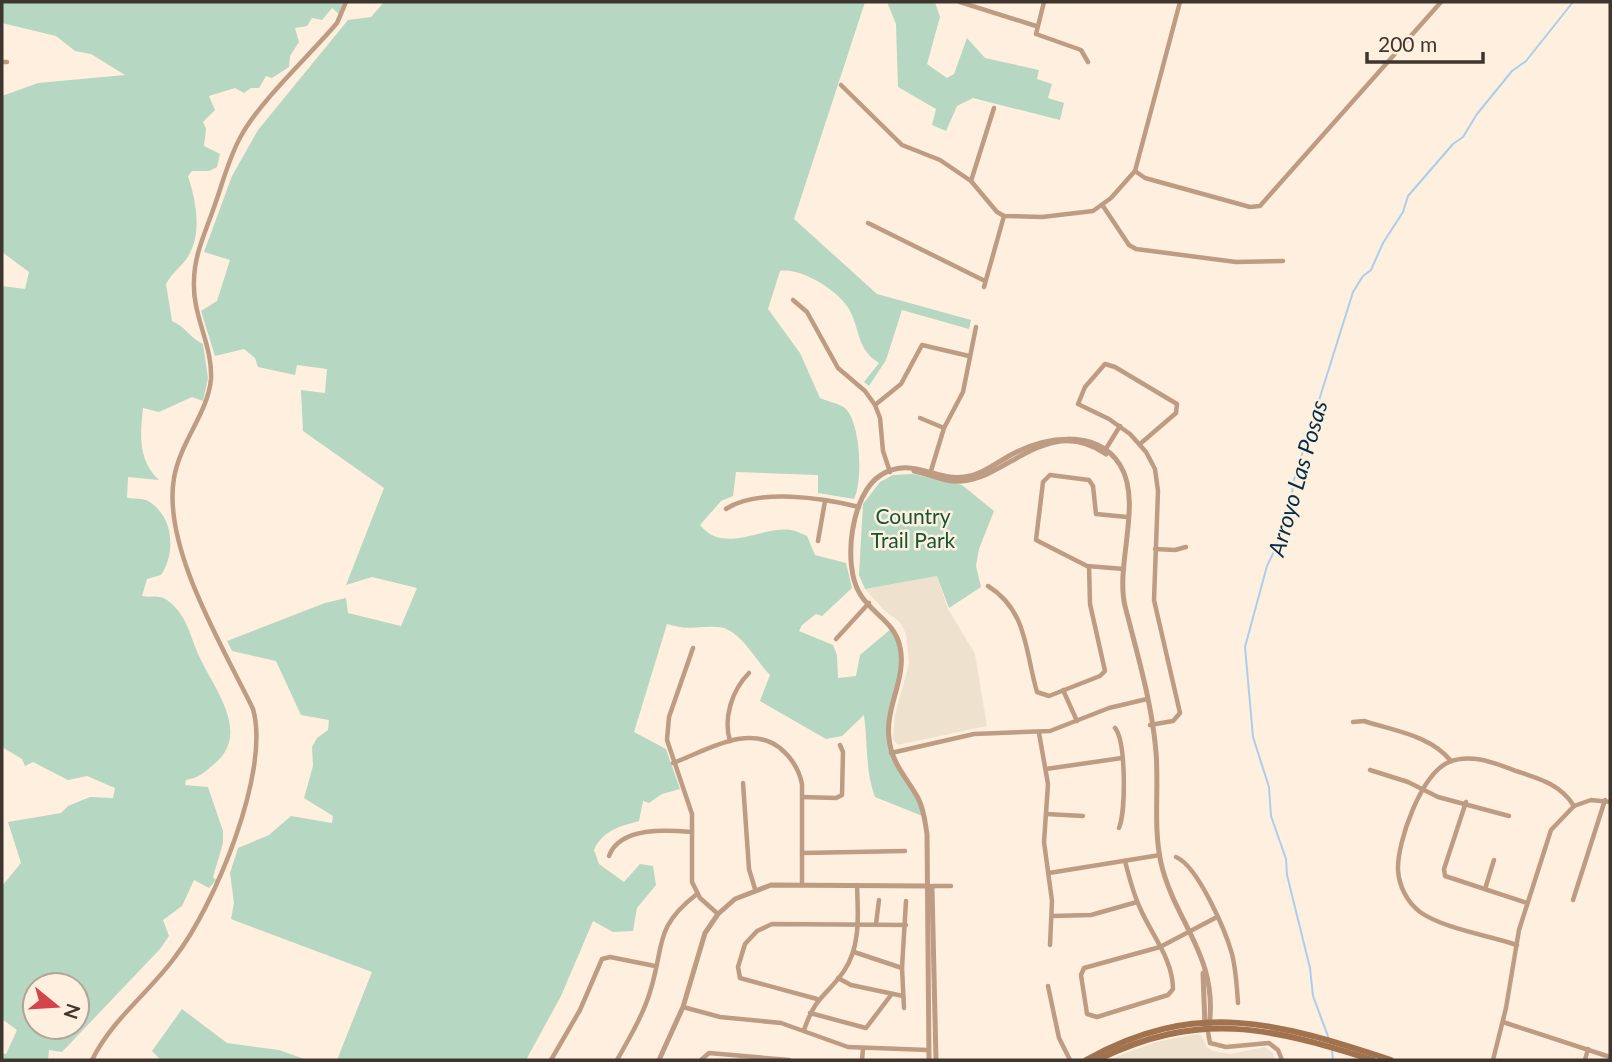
<svg xmlns="http://www.w3.org/2000/svg" width="1612" height="1062" font-family="Lato,sans-serif">
	<rect width="100%" height="100%" fill="#ffefde"/>
	<!-- education -->
	<g fill="#eee2cf">
		<polygon points="937,576 948,609 975,654 987,726 898,745 893,739 895,715 909,664 906,634 900,622 885,611 865,589"/>
		<polygon points="1196,1034 1201,1035 1207,1047 1213,1051 1231,1054 1265,1047 1273,1053 1275,1060 1108,1060 1156,1042"/>
	</g>
	<!-- green -->
	<g fill="#b6d7c1" fill-rule="evenodd">
		<path d="M2 2H343L339 14 332 8 322 20 312 18 307 26 295 28 299 42 290 56 289 67 272 78 266 76 259 88H251L244 93 235 88 209 96 215 110 203 122 206 129 204 146 220 154 217 167 209 171H192L188 176C196 201 203 234 187 258 181 267 172 273 166 284L172 321C186 327 190 338 203 344L208 378 203 401 192 397 159 412 143 408C140 436 138 460 159 480L128 477 127 498C134 499 143 498 148 501 174 516 176 553 161 575L147 579 142 596C151 598 159 594 167 600 189 616 190 639 201 660 217 693 251 735 213 765 204 773 198 778 186 780L185 785 208 787 223 831V843L213 877 216 880 209 888 194 880 182 906 163 920 169 936 160 949 62 1052 49 1050 48 1060H2V1053L6 1054 17 1030 2 1019V886L21 863 8 822 61 813 68 806 90 797 113 798 115 788 87 776 68 780 33 762 25 766 22 759 2 747V286L25 289 29 272 2 252V96L38 83 125 75 91 54 75 51 56 36 2 23ZM35 985H77V1027H35Z"/>
		<path d="M384 2H865L794 219 877 294 971 320 969 329 902 310 886 360 869 386 864 382 879 363C857 349 861 333 850 311 841 292 801 267 780 271L768 309 800 353 820 398C827 401 840 404 845 408 861 423 863 481 854 499L818 493V475L736 472 733 496 721 501 700 525C724 555 760 526 791 530 797 531 802 534 807 536L815 555 846 563 852 588 822 616 816 614 802 625 799 631 833 645 837 655 838 678 856 676 860 655 892 628 902 657 889 716 890 747 917 797 925 817 875 797C865 771 868 743 864 715L842 736 826 739 760 701 770 675C756 661 739 627 717 627 695 626 691 631 667 624L634 732 666 749 680 789 662 794 649 803 643 801 639 821C620 826 602 831 594 850L599 864 624 882 640 864 653 866 656 885 637 908 633 931 613 932 593 921 561 996 526 1060H337L372 972 231 919 234 903 230 873 238 848 269 835 291 816 332 823 333 816 304 798 313 766 312 747 317 738 328 730 329 720 301 715 276 661 232 651 227 641 325 603 346 598 348 613 401 626 417 588 372 577 346 585 384 488 303 431 301 390 325 393 327 369 297 365 295 375 258 367 255 358 244 349 215 356 201 311 217 301 230 260 204 252 232 176 258 130 348 20 371 17Z"/>
		<polygon points="887,2 935,2 940,17 927,64 947,78 954,74 967,38 985,58 1039,70 1037,79 1052,84 1048,98 1064,103 1060,120 973,98 957,106 946,131 932,125 936,109 898,87 896,24"/>
		<polygon points="913,474 962,485 994,511 979,549 976,566 981,587 949,608 937,576 865,589 859,575 863,504 880,482 893,475"/>
		<polygon points="182,1009 227,1043 279,1050 307,1060 161,1060 152,1051"/>
	</g>
	<g fill="none" stroke-linecap="round" stroke-linejoin="round">
		<!-- stream -->
		<g stroke="#a9cfec" stroke-width="2">
			<polyline points="1329,1039 1313,996 1310,968 1287,875 1286,859 1271,816 1269,787 1253,737 1245,647 1267,566 1290,518 1293,483 1353,292 1363,276 1371,270 1383,243 1403,212 1408,196 1453,144 1463,137 1477,114 1512,71 1526,61 1573,2"/>
			<polyline points="1332,1051 1333,1060"/>
		</g>
		<!-- minor -->
		<g stroke="#bd9c83" stroke-width="4.5">
			<polyline points="960,2 1036,26"/>
			<polyline points="1044,2 1036,34 1081,50 1088,62"/>
			<polyline points="2,62 7,62"/>
			<polyline points="841,85 902,145 940,160 971,181 997,212 1004,216 1042,217 1093,211 1111,198 1135,171"/>
			<polyline points="1135,171 1145,178 1250,207 1260,206 1441,2"/>
			<polyline points="1135,171 1180,2"/>
			<polyline points="971,181 994,108"/>
			<polyline points="1103,206 1129,245 1136,249 1236,262 1283,261"/>
			<polyline points="868,223 985,281"/>
			<polyline points="984,287 1004,216"/>
			<polyline points="793,300 807,312 838,368 865,391 875,405 880,418 883,451 890,472"/>
			<polyline points="875,405 901,384 922,345 969,356"/>
			<polyline points="920,418 944,428"/>
			<polyline points="1140,444 1176,413 1177,404 1115,367 1105,364 1085,387 1078,404 1109,419 1130,434 1146,452 1155,469 1158,491 1154,600 1180,713 1173,721 1150,725"/>
			<polyline points="1104,452 1120,426"/>
			<polyline points="930,474 944,428 963,392 976,327"/>
			<path d="M726 509C758 488 823 498 859 507"/>
			<polyline points="818,541 825,501"/>
			<polyline points="1155,549 1175,550 1186,547"/>
			<polyline points="1124,569 1087,566 1036,540 1043,482 1050,475 1089,480 1093,486 1096,514 1127,517"/>
			<path d="M988 586C1028 611 1025 652 1037 692L1049 696 1100 676 1105 671 1090 604 1089 566"/>
			<polyline points="836,639 869,603"/>
			<polyline points="693,648 669,717 667,740 692,814 692,882 700,898 718,914"/>
			<polyline points="1063,690 1077,721"/>
			<path d="M1353 722 1364 721C1394 731 1430 735 1451 761"/>
			<path d="M1115 728C1126 741 1126 811 1119 828"/>
			<polyline points="1039,733 1048,784 1044,842 1052,901 1050,945"/>
			<path d="M730 741C723 718 732 690 749 673"/>
			<polyline points="891,753 974,734 1050,731 1109,708 1147,699"/>
			<path d="M673 763C706 751 748 723 780 748 792 758 799 769 802 784V885"/>
			<polyline points="1046,769 1122,758"/>
			<polyline points="1370,770 1408,782 1438,797 1509,816"/>
			<polyline points="743,783 749,869 755,889"/>
			<polyline points="802,797 836,798 842,795 843,752 840,745"/>
			<polyline points="1466,802 1444,869 1445,876 1527,903"/>
			<polyline points="1046,814 1083,816"/>
			<polyline points="802,853 905,851"/>
			<path d="M609 856C620 826 668 830 692 832"/>
			<path d="M1176 857C1198 866 1226 932 1232 954 1236 970 1237 987 1238 1003"/>
			<path d="M1125 861C1129 877 1133 893 1140 908 1151 934 1173 959 1173 989L1168 995 1097 1017 1087 1014 1081 975 1084 968 1160 947 1217 917"/>
			<polyline points="1049,873 1160,855"/>
			<polyline points="932,886 951,886"/>
			<polyline points="1485,889 1494,860"/>
			<polyline points="1573,900 1605,800"/>
			<polyline points="1052,916 1091,915 1137,902"/>
			<polyline points="876,924 879,900"/>
			<path d="M1517 945C1490 936 1442 928 1420 912 1407 902 1399 886 1398 870 1397 842 1421 774 1449 762 1471 753 1495 763 1516 771 1540 779 1560 784 1574 806"/>
			<polyline points="854,952 902,968"/>
			<polyline points="838,978 851,985 903,996"/>
			<polyline points="1048,986 1059,1038 1070,1060"/>
			<polyline points="817,999 740,978 738,967 745,944 757,931 772,924 906,925"/>
			<polyline points="683,1007 720,1017 781,1023 848,1047 928,1050"/>
			<polyline points="904,1008 902,968 906,901"/>
			<polyline points="810,1013 866,1028 891,995"/>
			<polyline points="1503,1022 1610,1057"/>
			<path d="M804 1030C816 995 825 998 844 971 861 946 858 914 857 885"/>
			<polyline points="1208,1032 1210,1043 1226,1047 1269,1043 1278,1050 1282,1060"/>
			<path d="M92 1060C113 1018 148 994 175 957 214 907 271 771 253 709 223 647 162 547 174 478 180 442 208 413 211 379 213 346 192 315 194 281 194 256 205 233 213 210 222 186 228 159 241 136 260 101 310 55 337 23L346 2"/>
			<polyline points="551,1060 580,1010 602,959 610,957 655,966"/>
			<path d="M617 1060C629 1039 643 1015 650 992 665 945 653 928 697 894"/>
			<polyline points="701,1060 709,1053 789,1060"/>
			<polyline points="862,1060 863,1049"/>
			<polyline points="1493,1060 1506,1008 1519,930 1551,830 1574,806 1591,800 1610,802"/>
			<polyline points="1585,1060 1588,1049"/>
		</g>
		<!-- tertiary -->
		<g stroke="#bd9c83" stroke-width="5">
			<path d="M914 471C930 474 946 483 962 481 1009 477 1048 414 1106 454"/>
			<polyline points="932,888 936,1060"/>
			<polyline points="1203,973 1205,1026"/>
			<polyline points="659,1060 683,1007 705,933 718,914 735,899 771,885 929,886"/>
			<path d="M929 1060 927 834C925 822 924 809 918 798 907 778 891 763 889 738 885 707 907 678 900 647 895 622 872 614 860 594 842 565 851 493 881 475 911 456 934 481 964 477 981 475 995 464 1009 456 1042 437 1096 427 1120 465 1143 502 1115 565 1125 606 1137 653 1152 703 1156 752 1159 788 1153 827 1161 863 1175 923 1219 956 1209 1027"/>
		</g>
		<!-- secondary -->
		<g stroke="#a1724d" stroke-width="6">
			<path d="M1086 1060C1197 998 1278 1023 1391 1060"/>
			<path d="M1097 1060C1199 1010 1269 1027 1373 1060"/>
		</g>
	</g>
	<g text-anchor="middle" dominant-baseline="central" stroke-width="5" stroke-linejoin="round" paint-order="stroke">
		<!-- park labels -->
		<g font-size="21" fill="#135634" stroke="#ffefde">
			<text x="913" y="515">Country<tspan x="913" dy="24">Trail Park</tspan></text>
		</g>
		<!-- water labels -->
		<g font-size="23" font-style="italic" fill="#002e4a" stroke="#ffefde">
			<text transform="translate(1297 478) rotate(-74)">Arroyo Las Posas</text>
		</g>
	</g>
	<!-- border -->
	<rect width="1612" height="1062" fill="none" stroke="#3e362e" stroke-width="7"/>
	<!-- north arrow -->
	<g transform="translate(56 1006) rotate(108)"><circle r="33" fill="#ffefde" stroke="#b2a598" stroke-width="2"/>
	<path d="M0-5L12 26L0 18L-12 26Z" fill="#d4444b"/>
	<text y="-10" font-size="19" font-weight="bold" text-anchor="middle" fill="#3e362e">N</text>
	</g>
	<!-- scale -->
	<path d="M1367 52v10h116v-10" fill="none" stroke="#3e362e" stroke-width="3.5"/>
	<text x="1378" y="52" font-size="21" fill="#3e362e" stroke="#ffefde" stroke-width="5" paint-order="stroke">200 m</text>
</svg>
